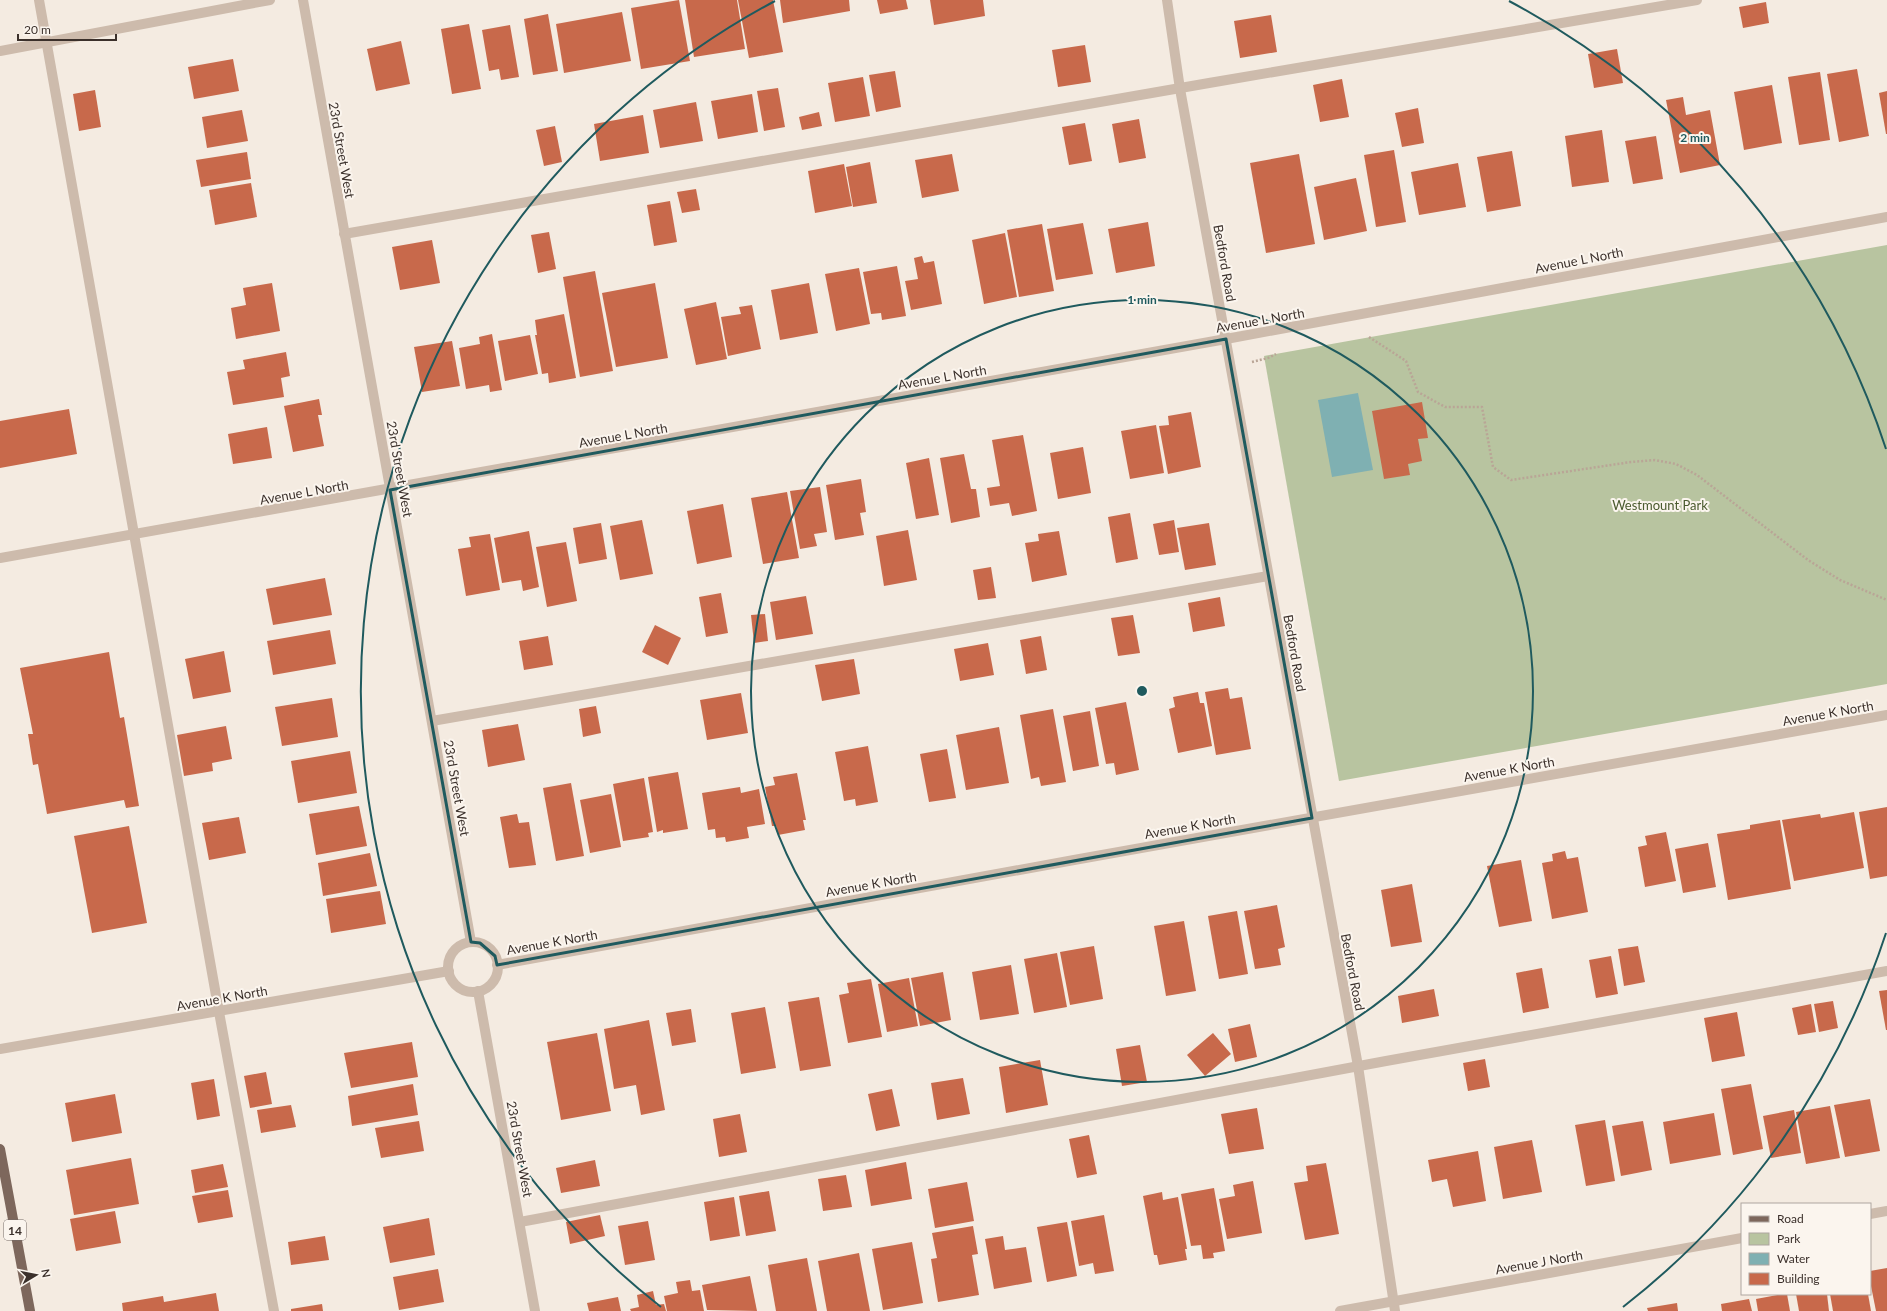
<svg xmlns="http://www.w3.org/2000/svg" width="1887" height="1311" font-family="Lato,sans-serif">
	<rect width="100%" height="100%" fill="#f4ebe1"/>
	<!-- green -->
	<polygon fill="#b8c4a0" points="1887,245 1887,684 1339,781 1264,356"/>
	<!-- water -->
	<polygon fill="#7fb0b2" points="1358,393 1373,470 1332,477 1318,400"/>
	<!-- building -->
	<g fill="#c8694b">
		<polygon points="679,0 690,61 641,69 631,8"/>
		<polygon points="685,0 737,0 745,49 694,57"/>
		<polygon points="738,0 773,0 783,52 749,58"/>
		<polygon points="780,0 849,0 850,11 783,23"/>
		<polygon points="877,0 906,0 908,9 880,14"/>
		<polygon points="930,0 983,0 985,16 934,25"/>
		<polygon points="1766,2 1769,23 1743,28 1739,7"/>
		<polygon points="622,12 631,61 564,73 556,24"/>
		<polygon points="548,14 558,71 533,75 524,19"/>
		<polygon points="1271,15 1277,52 1240,58 1234,21"/>
		<polygon points="469,24 481,89 452,94 441,29"/>
		<polygon points="510,25 519,77 501,80 499,69 489,71 482,30"/>
		<polygon points="401,41 410,84 376,91 367,49"/>
		<polygon points="1085,45 1091,82 1058,87 1052,50"/>
		<polygon points="1617,49 1623,83 1594,88 1588,54"/>
		<polygon points="233,59 239,91 194,99 188,67"/>
		<polygon points="1857,69 1869,136 1839,142 1827,74"/>
		<polygon points="895,71 901,107 876,112 869,75"/>
		<polygon points="1820,72 1830,140 1799,145 1788,77"/>
		<polygon points="863,77 870,116 835,122 828,83"/>
		<polygon points="1342,79 1349,117 1320,122 1313,85"/>
		<polygon points="1772,85 1782,143 1744,150 1734,92"/>
		<polygon points="778,88 785,127 764,131 757,91"/>
		<polygon points="95,90 101,127 79,131 73,94"/>
		<polygon points="1887,91 1887,134 1886,134 1879,93"/>
		<polygon points="752,94 758,132 718,139 711,101"/>
		<polygon points="1683,97 1686,115 1710,110 1720,165 1680,173 1666,100"/>
		<polygon points="696,102 703,141 660,148 653,110"/>
		<polygon points="1418,108 1424,143 1402,147 1395,113"/>
		<polygon points="242,110 248,141 207,148 202,117"/>
		<polygon points="819,112 822,126 802,130 799,117"/>
		<polygon points="643,115 649,153 600,161 594,124"/>
		<polygon points="1139,119 1146,158 1119,163 1112,124"/>
		<polygon points="1085,123 1092,161 1069,165 1062,127"/>
		<polygon points="555,126 562,162 544,166 536,130"/>
		<polygon points="1602,130 1609,182 1572,187 1565,136"/>
		<polygon points="1656,136 1663,179 1633,184 1625,141"/>
		<polygon points="1394,150 1406,222 1376,227 1364,155"/>
		<polygon points="1512,151 1521,206 1487,212 1477,157"/>
		<polygon points="247,152 251,179 201,187 196,160"/>
		<polygon points="952,154 959,191 922,198 915,160"/>
		<polygon points="1299,154 1315,244 1266,253 1250,163"/>
		<polygon points="870,162 877,203 853,207 846,167"/>
		<polygon points="1458,163 1466,207 1419,215 1411,172"/>
		<polygon points="844,164 852,206 815,213 808,171"/>
		<polygon points="1356,178 1367,231 1324,240 1314,187"/>
		<polygon points="251,183 257,217 215,225 209,190"/>
		<polygon points="696,189 700,210 682,213 677,192"/>
		<polygon points="670,201 677,242 654,246 647,205"/>
		<polygon points="1148,222 1155,266 1116,273 1108,229"/>
		<polygon points="1083,223 1093,274 1056,280 1047,229"/>
		<polygon points="1042,224 1054,291 1019,297 1007,230"/>
		<polygon points="549,232 556,269 538,273 531,235"/>
		<polygon points="1005,233 1017,297 984,304 972,240"/>
		<polygon points="432,240 440,283 400,290 392,247"/>
		<polygon points="922,256 924,263 934,261 942,304 911,310 905,281 918,279 914,258"/>
		<polygon points="897,266 906,316 882,320 881,313 871,314 863,272"/>
		<polygon points="859,268 870,324 836,331 825,274"/>
		<polygon points="595,271 613,371 580,377 563,277"/>
		<polygon points="272,283 280,331 236,339 231,308 246,305 243,288"/>
		<polygon points="655,283 668,358 616,367 602,293"/>
		<polygon points="809,283 818,333 780,340 771,290"/>
		<polygon points="716,302 727,359 696,365 684,309"/>
		<polygon points="752,305 761,349 728,356 721,317 741,314 739,307"/>
		<polygon points="564,314 576,378 549,383 548,373 542,374 535,335 537,335 535,320"/>
		<polygon points="492,334 502,390 490,392 489,385 466,389 459,348 480,344 479,337"/>
		<polygon points="530,335 538,374 505,381 498,341"/>
		<polygon points="452,341 460,386 422,392 414,347"/>
		<polygon points="286,352 290,376 281,378 284,397 233,405 227,372 245,369 243,360"/>
		<polygon points="319,399 322,415 318,415 324,446 293,452 284,406"/>
		<polygon points="1422,402 1428,438 1418,439 1422,461 1408,464 1410,475 1384,479 1372,411"/>
		<polygon points="69,409 77,454 0,468 0,421"/>
		<polygon points="1191,412 1201,467 1168,474 1159,426 1169,425 1168,416"/>
		<polygon points="1156,425 1164,473 1130,479 1121,431"/>
		<polygon points="267,427 272,458 233,464 228,434"/>
		<polygon points="1023,435 1037,511 1012,516 1009,503 990,506 987,488 1000,486 992,440"/>
		<polygon points="1083,447 1091,493 1058,499 1050,453"/>
		<polygon points="964,454 971,489 976,489 980,517 951,523 940,458"/>
		<polygon points="929,458 939,515 916,519 906,463"/>
		<polygon points="861,479 866,512 860,513 864,535 835,540 826,485"/>
		<polygon points="820,487 827,532 814,534 817,546 800,549 790,491"/>
		<polygon points="787,492 799,558 763,564 751,498"/>
		<polygon points="723,504 732,557 697,564 687,511"/>
		<polygon points="1130,513 1138,559 1116,563 1108,517"/>
		<polygon points="642,520 653,574 620,580 610,526"/>
		<polygon points="1174,520 1179,552 1159,555 1153,524"/>
		<polygon points="601,523 607,559 579,564 573,528"/>
		<polygon points="1209,523 1216,565 1185,570 1177,528"/>
		<polygon points="908,530 917,580 884,586 876,536"/>
		<polygon points="529,531 539,587 523,591 521,580 502,583 494,538"/>
		<polygon points="1059,531 1067,575 1032,582 1025,543 1039,541 1038,534"/>
		<polygon points="490,534 500,590 466,596 458,549 471,547 469,537"/>
		<polygon points="566,542 577,601 547,607 536,547"/>
		<polygon points="991,567 996,598 978,600 973,570"/>
		<polygon points="325,578 332,615 273,625 266,589"/>
		<polygon points="721,593 728,633 706,637 699,597"/>
		<polygon points="806,596 813,634 776,640 770,602"/>
		<polygon points="1220,597 1225,626 1193,632 1188,603"/>
		<polygon points="765,614 768,641 754,643 751,615"/>
		<polygon points="1133,615 1140,653 1118,656 1111,618"/>
		<polygon points="655,625 681,638 668,665 642,652"/>
		<polygon points="330,630 336,664 273,675 267,641"/>
		<polygon points="548,636 553,665 524,670 519,641"/>
		<polygon points="1041,636 1047,670 1026,674 1020,640"/>
		<polygon points="988,643 994,675 960,681 954,649"/>
		<polygon points="224,651 231,692 193,699 185,659"/>
		<polygon points="109,652 120,718 124,717 139,806 126,808 124,800 47,814 38,764 33,765 28,734 33,734 20,668"/>
		<polygon points="854,659 860,694 822,701 815,665"/>
		<polygon points="1228,688 1230,699 1242,697 1251,749 1216,755 1205,692"/>
		<polygon points="1198,692 1200,703 1204,703 1212,746 1178,753 1169,709 1175,707 1173,697"/>
		<polygon points="741,693 748,733 707,740 700,700"/>
		<polygon points="332,698 338,737 282,746 275,707"/>
		<polygon points="1126,702 1139,770 1116,775 1114,763 1106,764 1095,708"/>
		<polygon points="596,706 601,733 583,737 579,709"/>
		<polygon points="1053,709 1066,782 1041,786 1039,777 1031,779 1020,715"/>
		<polygon points="1090,711 1099,766 1073,771 1063,716"/>
		<polygon points="518,724 525,760 488,767 482,730"/>
		<polygon points="226,726 232,759 212,763 213,771 184,776 177,735"/>
		<polygon points="999,727 1009,783 966,790 956,735"/>
		<polygon points="868,746 878,802 856,806 855,799 844,801 835,752"/>
		<polygon points="947,749 956,798 929,802 920,754"/>
		<polygon points="350,751 357,793 298,803 291,761"/>
		<polygon points="678,772 688,829 663,833 663,830 657,832 648,777"/>
		<polygon points="797,773 806,820 803,820 805,830 778,835 776,826 772,826 765,787 775,785 773,777"/>
		<polygon points="644,778 653,832 648,833 649,837 623,841 613,784"/>
		<polygon points="571,783 584,856 556,861 543,788"/>
		<polygon points="740,787 741,793 759,789 765,824 747,827 749,838 726,842 725,837 716,838 715,829 708,830 702,793"/>
		<polygon points="611,794 621,847 590,853 580,800"/>
		<polygon points="359,806 367,846 316,855 309,814"/>
		<polygon points="1887,807 1887,876 1870,879 1859,812"/>
		<polygon points="1854,812 1864,868 1794,881 1782,820 1820,814 1821,818"/>
		<polygon points="517,814 519,823 529,822 536,865 509,868 500,817"/>
		<polygon points="239,817 246,853 209,860 202,823"/>
		<polygon points="1780,820 1791,889 1728,900 1717,834 1750,829 1750,825"/>
		<polygon points="129,826 147,923 92,933 74,836"/>
		<polygon points="1666,832 1676,881 1645,887 1638,847 1647,845 1645,836"/>
		<polygon points="1708,843 1716,887 1683,893 1675,849"/>
		<polygon points="1565,851 1567,859 1578,857 1588,912 1552,919 1542,863 1553,861 1552,854"/>
		<polygon points="370,853 377,886 323,896 318,863"/>
		<polygon points="1521,860 1532,921 1499,927 1487,866"/>
		<polygon points="1412,884 1422,942 1391,947 1381,890"/>
		<polygon points="380,891 386,924 331,933 326,899"/>
		<polygon points="1277,905 1285,947 1278,949 1281,965 1255,969 1244,911"/>
		<polygon points="1237,911 1248,974 1219,979 1208,916"/>
		<polygon points="1184,921 1196,991 1166,996 1154,926"/>
		<polygon points="1094,946 1103,999 1070,1005 1060,952"/>
		<polygon points="1638,946 1645,982 1624,986 1618,949"/>
		<polygon points="1057,953 1067,1007 1034,1013 1024,959"/>
		<polygon points="1611,956 1618,994 1596,998 1589,960"/>
		<polygon points="1011,965 1019,1014 980,1020 972,972"/>
		<polygon points="1542,968 1549,1008 1523,1013 1516,973"/>
		<polygon points="943,972 951,1020 920,1026 911,978"/>
		<polygon points="909,978 918,1026 887,1032 878,984"/>
		<polygon points="871,979 882,1037 848,1043 839,995 849,993 847,983"/>
		<polygon points="1434,989 1439,1016 1402,1023 1398,996"/>
		<polygon points="1887,990 1887,1030 1886,1030 1879,991"/>
		<polygon points="819,997 831,1066 800,1071 788,1002"/>
		<polygon points="1833,1001 1838,1028 1819,1032 1814,1004"/>
		<polygon points="1811,1004 1816,1032 1798,1035 1792,1008"/>
		<polygon points="765,1007 776,1068 741,1074 731,1013"/>
		<polygon points="691,1009 696,1042 672,1046 666,1013"/>
		<polygon points="1737,1012 1745,1056 1712,1062 1704,1018"/>
		<polygon points="649,1020 665,1110 641,1115 636,1085 614,1089 604,1029"/>
		<polygon points="1250,1024 1257,1057 1235,1062 1228,1029"/>
		<polygon points="597,1033 611,1111 561,1120 547,1042"/>
		<polygon points="1213,1033 1231,1054 1205,1076 1187,1055"/>
		<polygon points="412,1042 418,1077 351,1088 344,1053"/>
		<polygon points="1140,1045 1147,1082 1122,1086 1116,1049"/>
		<polygon points="1485,1059 1490,1087 1468,1091 1463,1063"/>
		<polygon points="1040,1060 1048,1105 1006,1113 999,1067"/>
		<polygon points="266,1072 272,1104 250,1108 244,1076"/>
		<polygon points="963,1078 970,1114 937,1120 931,1083"/>
		<polygon points="214,1079 220,1116 197,1120 191,1083"/>
		<polygon points="413,1084 418,1115 352,1126 348,1096"/>
		<polygon points="1751,1084 1763,1149 1733,1155 1721,1089"/>
		<polygon points="892,1089 900,1126 876,1131 868,1094"/>
		<polygon points="115,1094 122,1133 72,1142 65,1103"/>
		<polygon points="1870,1099 1880,1151 1845,1157 1834,1105"/>
		<polygon points="291,1105 296,1127 261,1133 257,1110"/>
		<polygon points="1830,1106 1840,1158 1806,1164 1796,1112"/>
		<polygon points="1257,1108 1264,1149 1229,1154 1221,1114"/>
		<polygon points="1794,1110 1801,1153 1771,1158 1763,1116"/>
		<polygon points="1714,1113 1721,1155 1670,1164 1663,1122"/>
		<polygon points="740,1114 747,1152 719,1157 713,1119"/>
		<polygon points="1605,1120 1615,1181 1586,1186 1575,1125"/>
		<polygon points="419,1121 424,1151 381,1158 375,1128"/>
		<polygon points="1643,1121 1652,1170 1621,1176 1612,1126"/>
		<polygon points="1089,1135 1097,1174 1077,1178 1069,1139"/>
		<polygon points="1532,1140 1542,1192 1503,1199 1494,1147"/>
		<polygon points="1478,1151 1486,1201 1453,1207 1447,1179 1432,1182 1428,1160"/>
		<polygon points="131,1158 139,1204 74,1215 66,1170"/>
		<polygon points="595,1160 600,1186 561,1193 556,1168"/>
		<polygon points="906,1162 912,1199 871,1206 865,1170"/>
		<polygon points="1326,1163 1339,1234 1305,1240 1294,1183 1308,1181 1306,1166"/>
		<polygon points="223,1164 228,1187 195,1193 191,1170"/>
		<polygon points="846,1175 852,1207 823,1211 818,1179"/>
		<polygon points="1253,1181 1262,1233 1227,1239 1219,1199 1235,1196 1233,1185"/>
		<polygon points="967,1182 974,1221 935,1228 928,1189"/>
		<polygon points="1214,1188 1225,1251 1213,1253 1214,1258 1203,1259 1201,1245 1191,1246 1181,1194"/>
		<polygon points="228,1190 233,1217 198,1223 192,1196"/>
		<polygon points="769,1191 776,1231 746,1236 739,1196"/>
		<polygon points="1162,1192 1163,1200 1178,1197 1187,1249 1185,1249 1187,1260 1159,1265 1157,1255 1154,1255 1143,1196"/>
		<polygon points="734,1197 740,1236 710,1241 704,1202"/>
		<polygon points="115,1211 121,1243 76,1251 70,1219"/>
		<polygon points="600,1215 605,1236 570,1244 566,1222"/>
		<polygon points="1104,1215 1114,1271 1095,1274 1093,1263 1079,1266 1071,1221"/>
		<polygon points="429,1218 435,1255 390,1263 383,1227"/>
		<polygon points="648,1221 655,1260 625,1265 618,1226"/>
		<polygon points="1067,1222 1077,1276 1047,1282 1037,1227"/>
		<polygon points="973,1226 978,1254 972,1255 979,1295 938,1302 931,1259 937,1258 932,1233"/>
		<polygon points="325,1236 329,1260 291,1265 288,1242"/>
		<polygon points="1003,1236 1005,1250 1026,1247 1032,1282 994,1289 985,1239"/>
		<polygon points="912,1242 923,1303 883,1310 872,1249"/>
		<polygon points="859,1253 870,1311 827,1311 818,1261"/>
		<polygon points="807,1258 817,1311 776,1311 768,1265"/>
		<polygon points="1887,1268 1887,1311 1876,1311 1870,1281 1870,1271"/>
		<polygon points="438,1269 444,1302 399,1310 393,1277"/>
		<polygon points="750,1276 757,1311 707,1310 702,1285"/>
		<polygon points="690,1280 692,1291 700,1290 704,1311 667,1311 664,1296 678,1293 676,1282"/>
		<polygon points="653,1291 656,1305 664,1304 666,1311 631,1311 630,1309 639,1307 637,1295"/>
		<polygon points="216,1293 219,1311 123,1311 122,1303 163,1296 164,1302"/>
		<polygon points="1782,1294 1787,1294 1790,1311 1758,1311 1756,1299"/>
		<polygon points="1796,1294 1827,1294 1829,1311 1799,1311"/>
		<polygon points="1830,1294 1868,1294 1871,1311 1833,1311"/>
		<polygon points="618,1297 621,1311 589,1311 587,1303"/>
		<polygon points="1749,1299 1752,1311 1722,1311 1721,1304"/>
		<polygon points="1677,1303 1678,1311 1648,1311 1647,1308"/>
		<polygon points="322,1304 323,1311 291,1311 291,1309"/>
	</g>
	<g fill="none" stroke-linecap="round" stroke-linejoin="round">
		<!-- path -->
		<g stroke="#b9a596" stroke-width="2.5" stroke-dasharray="2 2" stroke-linecap="butt">
			<polyline points="1369,337 1406,361 1418,392 1445,407 1482,407 1493,467 1511,480 1631,462 1655,460 1676,464 1697,475 1808,560 1840,580 1887,600"/>
			<polyline points="1252,362 1268,358 1276,354"/>
		</g>
		<!-- minor -->
		<g stroke="#cdbbac" stroke-width="10">
			<polyline points="39,0 219,1012 274,1311"/>
			<polyline points="303,0 471,942"/>
			<polyline points="1167,0 1180,89 1358,1066 1395,1311"/>
			<polyline points="0,51 270,0"/>
			<polyline points="344,234 1209,83 1697,0"/>
			<polyline points="0,558 1226,339 1887,217"/>
			<polyline points="432,721 1268,576"/>
			<circle cx="473" cy="967" r="25"/>
			<polyline points="497,965 1074,860 1887,715"/>
			<polyline points="478,991 535,1311"/>
			<polyline points="0,1049 449,971"/>
			<polyline points="1870,1214 1887,1211"/>
			<polyline points="520,1222 1386,1061 1887,971"/>
			<polyline points="1340,1311 1742,1238"/>
		</g>
		<!-- major -->
		<polyline stroke="#7d675c" stroke-width="10" points="0,1149 30,1311"/>
	</g>
	<!-- marked area -->
	<path fill="none" stroke="#1f5a5e" stroke-width="3" stroke-linejoin="round" d="M1226 339 1312 818 497 965 495 956 480 943 471 942 390 490Z"/>
	<!-- distance rings -->
	<g fill="none" stroke="#1f5a5e" stroke-width="2">
		<circle cx="1142" cy="691" r="391"/>
		<path d="M1886 933A782 782 0 0 1 1623 1307M661 1307A782 782 0 0 1 775 1M1509 1A782 782 0 0 1 1886 449"/>
	</g>
	<g text-anchor="middle" dominant-baseline="central" stroke-width="4" stroke-linejoin="round" paint-order="stroke">
		<!-- shield labels -->
		<rect fill="#fbf5ee" stroke="#756b66" stroke-width="1" x="4" y="1220" width="22" height="20" rx="3"/>
		<g font-size="12" font-weight="bold" fill="#3b302b">
			<text x="15" y="1230">14</text>
		</g>
		<!-- street labels -->
		<g font-size="13" fill="#3b302b" stroke="#fbf5ee">
			<text transform="translate(342 150) rotate(80)">23rd Street West</text>
			<text transform="translate(1579 260) rotate(-11)">Avenue L North</text>
			<text transform="translate(1225 263) rotate(80)">Bedford Road</text>
			<text transform="translate(1260 320) rotate(-10)">Avenue L North</text>
			<text transform="translate(942 377) rotate(-10)">Avenue L North</text>
			<text transform="translate(623 435) rotate(-10)">Avenue L North</text>
			<text transform="translate(400 469) rotate(80)">23rd Street West</text>
			<text transform="translate(304 492) rotate(-10)">Avenue L North</text>
			<text transform="translate(1295 653) rotate(80)">Bedford Road</text>
			<text transform="translate(1828 713) rotate(-10)">Avenue K North</text>
			<text transform="translate(1509 769) rotate(-10)">Avenue K North</text>
			<text transform="translate(457 788) rotate(80)">23rd Street West</text>
			<text transform="translate(1190 826) rotate(-10)">Avenue K North</text>
			<text transform="translate(871 884) rotate(-10)">Avenue K North</text>
			<text transform="translate(552 942) rotate(-10)">Avenue K North</text>
			<text transform="translate(1353 972) rotate(79)">Bedford Road</text>
			<text transform="translate(222 998) rotate(-10)">Avenue K North</text>
			<text transform="translate(520 1149) rotate(80)">23rd Street West</text>
			<text transform="translate(1539 1262) rotate(-10)">Avenue J North</text>
		</g>
		<!-- park labels -->
		<g font-size="13" fill="#4a5a2e" stroke="#fbf5ee">
			<text x="1660" y="505">Westmount Park</text>
		</g>
	</g>
	<circle cx="1142" cy="691" r="6" fill="#1f5a5e" stroke="#fbf5ee" stroke-width="2"/>
	<g font-size="12" text-anchor="middle" font-weight="bold" fill="#1f5a5e" stroke="#fbf5ee" stroke-width="4" stroke-linejoin="round" paint-order="stroke">
		<text x="1695" y="142">2 min</text>
		<text x="1142" y="304">1 min</text>
	</g>
	<!-- legend -->
	<rect x="1741" y="1203" width="130" height="92" fill="#fbf5ee" stroke="#aea6a0"/>
	<rect x="1749" y="1216" width="20" height="6" fill="#7d675c" stroke="#aea6a0"/>
	<text x="1777" y="1223" font-size="12" fill="#3b302b">Road</text>
	<rect x="1749" y="1233" width="20" height="12" fill="#b8c4a0" stroke="#aea6a0"/>
	<text x="1777" y="1243" font-size="12" fill="#3b302b">Park</text>
	<rect x="1749" y="1253" width="20" height="12" fill="#7fb0b2" stroke="#aea6a0"/>
	<text x="1777" y="1263" font-size="12" fill="#3b302b">Water</text>
	<rect x="1749" y="1273" width="20" height="12" fill="#c8694b" stroke="#aea6a0"/>
	<text x="1777" y="1283" font-size="12" fill="#3b302b">Building</text>
	<!-- north arrow -->
	<g transform="translate(36 1275) rotate(80)" stroke="#fbf5ee" stroke-width="3" paint-order="stroke">
	<path d="M0-3L7 15L0 10L-7 15Z" fill="#3b302b"/>
	<text y="-6" font-size="11" font-weight="bold" text-anchor="middle" fill="#3b302b">N</text>
	</g>
	<!-- scale -->
	<path d="M18 34v6h98v-6" fill="none" stroke="#3b302b" stroke-width="2"/>
	<text x="24" y="34" font-size="12" fill="#3b302b" stroke="#fbf5ee" stroke-width="3" paint-order="stroke">20 m</text>
</svg>
